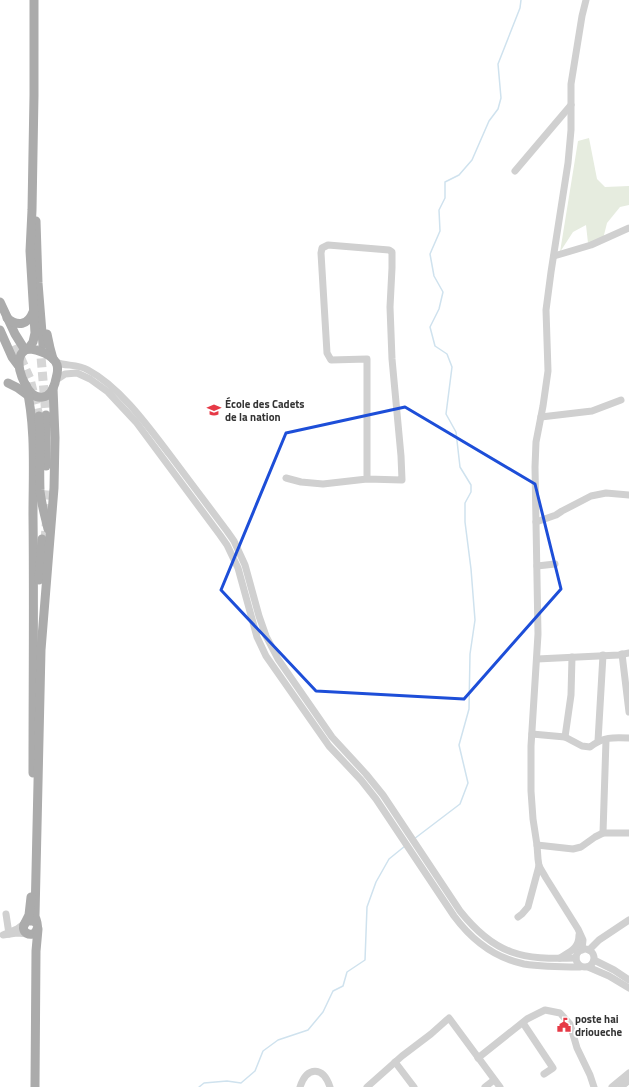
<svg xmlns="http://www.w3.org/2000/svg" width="629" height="1087" font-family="'Titillium Web',sans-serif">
	<rect width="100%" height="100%" fill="#fff"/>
	<!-- green -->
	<polygon fill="#e6ecdf" points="589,138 597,179 605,187 629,186 629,205 620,207 607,223 603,239 588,243 586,225 573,232 560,252 578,141"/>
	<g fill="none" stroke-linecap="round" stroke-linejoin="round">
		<!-- stream -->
		<g stroke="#cfe2ee" stroke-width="1.5">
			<polyline points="414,839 460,804 468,783 459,745 469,709 470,654 475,620 471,569 465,522 465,503 471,492 471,485 460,467 456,432 446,414 452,367 447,354 435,346 430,327 439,309 443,292 434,276 430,254 440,231 439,210 445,198 445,182 459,175 472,160 489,121 498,109 501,98 498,64 520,8 521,0"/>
			<polyline points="199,1087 204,1083 227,1081 241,1083 255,1071 263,1051 278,1040 308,1030 323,1012 333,991 343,986 347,972 365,960 367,907 376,882 389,859 405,846"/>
		</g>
		<!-- major-tunnel -->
		<g stroke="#d6d6d6" stroke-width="9" stroke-dasharray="9 4.5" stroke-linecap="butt">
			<polyline points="15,345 30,379 39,416"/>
			<polyline points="40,345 46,415"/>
			<polyline points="45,540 49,490"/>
		</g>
		<!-- minor -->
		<g stroke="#d0d0d0" stroke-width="7">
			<polyline points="515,171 571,105"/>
			<polyline points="554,256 591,245 629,228"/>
			<path d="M56 362C66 367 76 363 88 370 120 387 148 426 170 455 189 480 208 506 227 531L234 541 245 565 259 616 266 636 278 659 332 737 366 774 383 795 460 911C495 955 522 960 576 958"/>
			<path d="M56 380 65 374 77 373 90 379 108 392 136 422 220 535 227 545 238 568 257 637 266 656 329 746 361 780 376 799 454 916C471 939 495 958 524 964 543 967 562 967 580 967"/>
			<polyline points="541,417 592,411 621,400"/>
			<polyline points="286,478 301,482 323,484 367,479 402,480 401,456 392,359 390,307 392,268 392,252 389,250 328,245 322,248 321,253 327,353 331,360 367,359 367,479"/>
			<polyline points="536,522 556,515 562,511 591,496 606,493 629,495"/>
			<polyline points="537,566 555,564"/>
			<polyline points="622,654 629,712"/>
			<polyline points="537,659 619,655 629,653"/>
			<path d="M532 734 565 737 582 746 590 747C603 737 613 737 629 738"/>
			<polyline points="565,737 571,695 572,657"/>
			<polyline points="598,741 603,655"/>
			<polyline points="603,833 606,740"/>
			<polyline points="537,845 573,849 581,847 595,837 603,833 629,833"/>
			<polyline points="6,914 9,934"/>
			<polyline points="518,917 522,914 528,907 539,866"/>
			<polyline points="25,923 17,929 3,935 17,933 29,934"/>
			<circle cx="585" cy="958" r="9"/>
			<polyline points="582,950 583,940 578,929 546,878 539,866 538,859 537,845 533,819 531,791 531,746 538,634 535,467 536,442 543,406 548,371 546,310 551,272 568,163 571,130 571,84 582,16 586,0"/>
			<polyline points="589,950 599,940 629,920"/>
			<path d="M560 958C571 951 579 948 579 935"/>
			<polyline points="594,960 614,970 629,980"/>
			<polyline points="588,967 609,976 629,988"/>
			<polyline points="523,1023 553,1068 544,1074"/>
			<polyline points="478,1058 527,1019 545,1010 560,1013 570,1024 577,1048 590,1075 594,1087"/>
			<polyline points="395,1062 414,1087"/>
			<path d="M300 1087C307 1066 323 1066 330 1087"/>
			<polyline points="367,1087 402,1056 431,1034 449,1018 500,1087"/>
			<polyline points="485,1087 494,1080"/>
			<polyline points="612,1087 629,1073"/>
			<polyline points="621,1087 629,1080"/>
		</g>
		<!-- major -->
		<g stroke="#ababab" stroke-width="9">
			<polyline points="36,221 38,283 43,345"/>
			<polyline points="0,302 15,334 25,350"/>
			<path d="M7 318C18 327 28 325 33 312"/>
			<polyline points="0,330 12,357 18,365"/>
			<polyline points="47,334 50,348 53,359"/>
			<polyline points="28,349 33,342 35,333 30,251 32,210 34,95 34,0"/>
			<path d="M28 349C37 349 54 355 57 365 59 371 56 377 55 383 54 386 53 389 51 392 47 398 38 399 32 394 23 385 10 355 28 349Z"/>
			<polyline points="8,383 18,388 29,396"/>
			<path d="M26 385C36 427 33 472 33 515 34 601 33 687 33 773"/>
			<polyline points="46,415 46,466"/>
			<path d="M39 416C41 440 39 465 40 490 41 503 45 516 48 529"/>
			<polyline points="39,580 42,539"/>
			<path d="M37 924 34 921H27C16 932 34 940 37 929 39 926 36 920 35 916L41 650 54 488 55 438 53 388"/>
			<polyline points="24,925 29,915 31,897"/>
			<polyline points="35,1087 36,951 38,929"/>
		</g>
	</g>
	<!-- marked area -->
	<path fill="none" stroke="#1d4ed8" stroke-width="3" stroke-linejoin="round" d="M405 407 535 484 561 589 464 699 316 691 221 590 286 433Z"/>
	<!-- icons -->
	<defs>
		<symbol id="school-bare" viewBox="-9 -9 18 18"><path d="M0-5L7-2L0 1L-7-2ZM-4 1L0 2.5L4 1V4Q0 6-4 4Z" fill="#e63946" stroke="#fff" stroke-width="2.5" paint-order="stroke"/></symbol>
		<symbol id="civic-bare" viewBox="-9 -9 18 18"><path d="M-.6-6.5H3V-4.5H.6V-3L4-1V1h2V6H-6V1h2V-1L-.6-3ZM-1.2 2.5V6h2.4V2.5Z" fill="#e63946" stroke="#fff" stroke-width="2.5" paint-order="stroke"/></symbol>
	</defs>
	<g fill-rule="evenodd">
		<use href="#school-bare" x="204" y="400" width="20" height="20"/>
		<use href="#civic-bare" x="554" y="1015" width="20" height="20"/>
	</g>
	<g text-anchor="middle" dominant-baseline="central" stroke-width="4" stroke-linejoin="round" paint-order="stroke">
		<!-- poi labels -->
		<g font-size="11" font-weight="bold" fill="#333" stroke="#fff" text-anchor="start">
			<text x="225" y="404">École des Cadets<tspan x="225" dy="13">de la nation</tspan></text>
			<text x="575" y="1019">poste hai<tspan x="575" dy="13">drioueche</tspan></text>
		</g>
	</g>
</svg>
